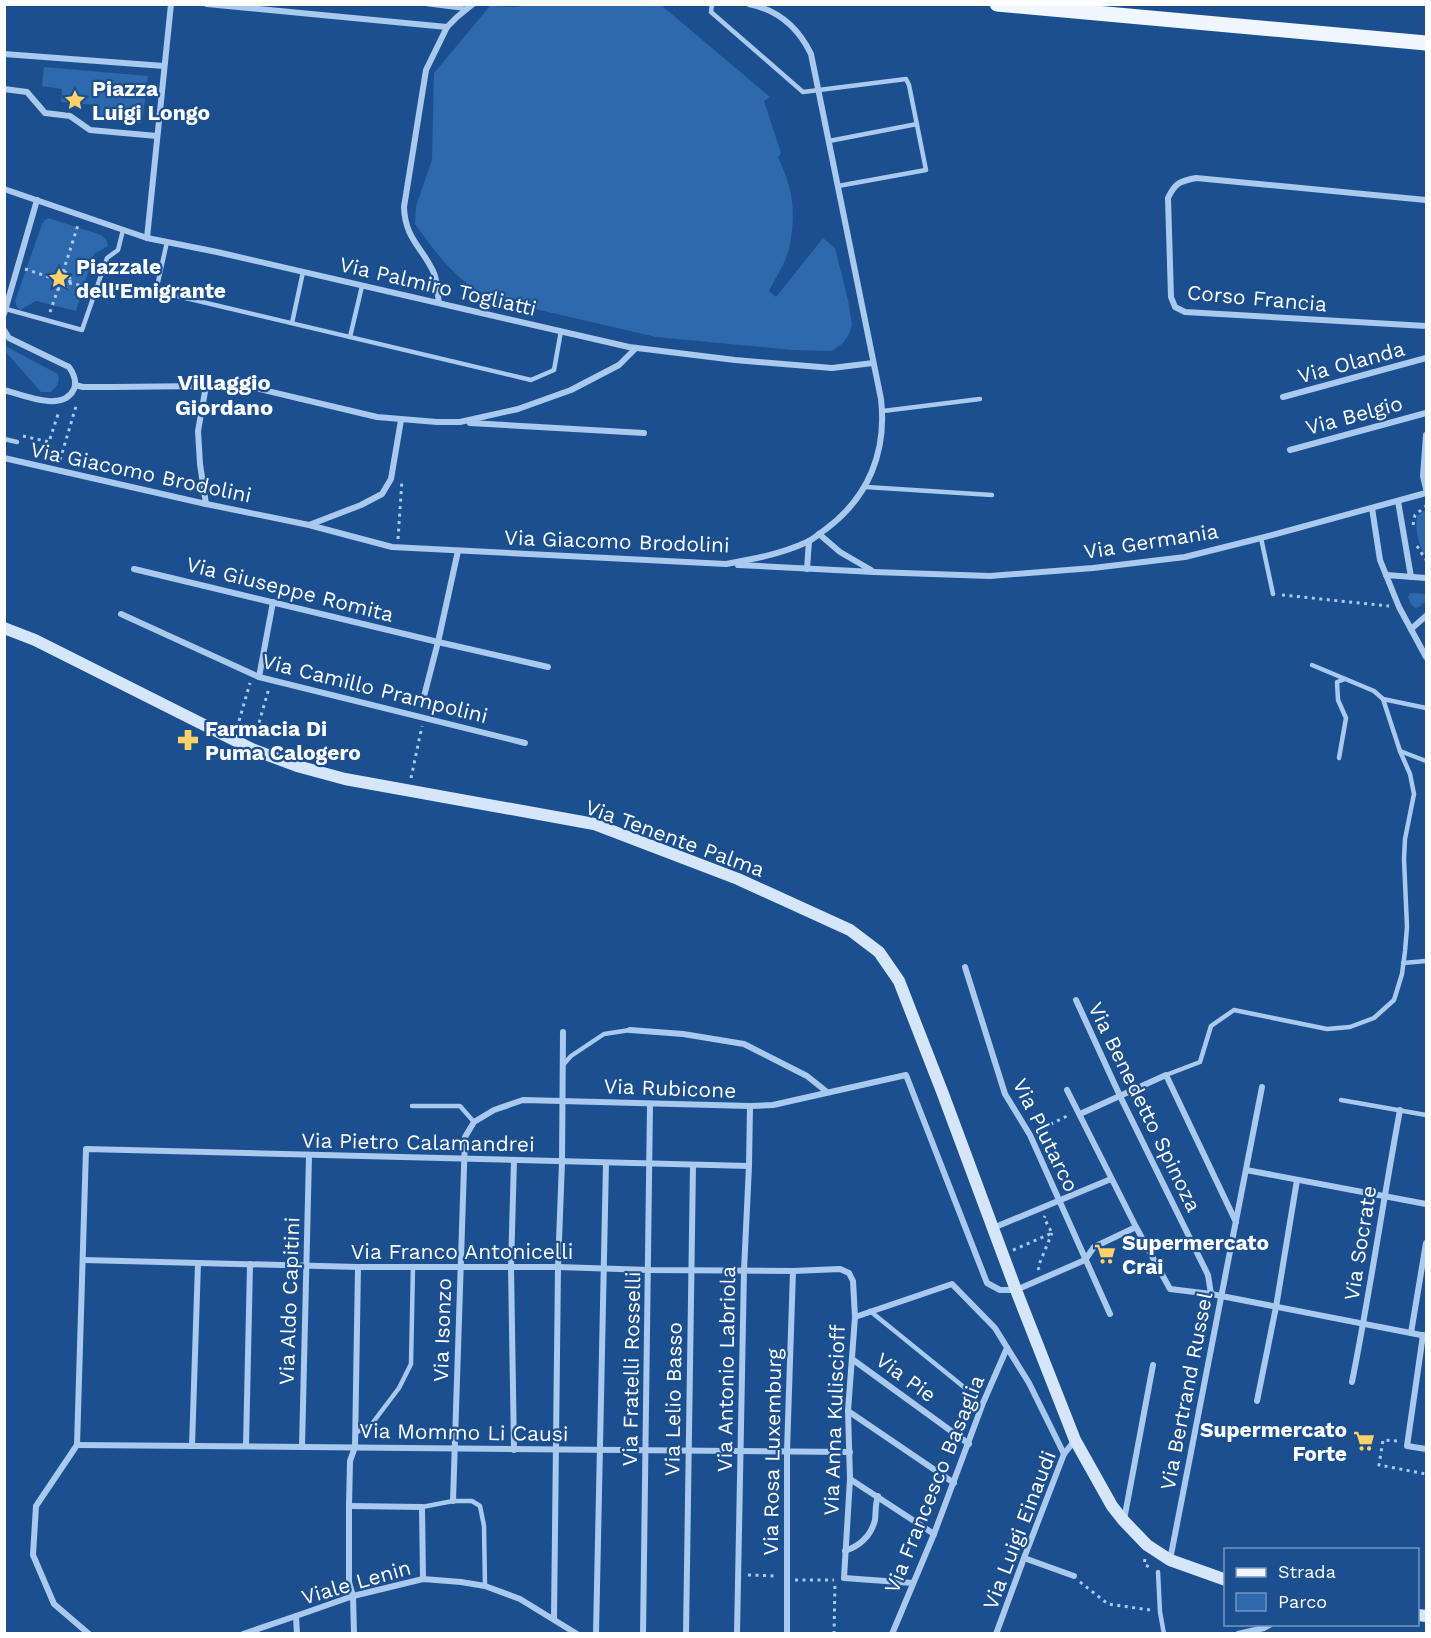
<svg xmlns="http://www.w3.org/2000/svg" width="1431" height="1638" font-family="'Work Sans',sans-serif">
	<rect width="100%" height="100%" fill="#1b4f8f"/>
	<!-- green -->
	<g fill="#2e69ad">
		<path d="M518 5H661L770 97 764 101 781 153 778 157C790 183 795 202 792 230 791 236 791 243 789 249 785 264 776 277 769 291L776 297 823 238 835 248 848 300 852 325 849 334 843 343 832 351 793 350 656 337 500 301C459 286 440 258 415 224L416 206 432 160 434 73 490 6 518 7Z"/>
		<polygon points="44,67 148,76 142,123 95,119 95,105 61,102 62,89 42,86"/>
		<polygon points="48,218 101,235 106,239 108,246 94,254 76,311 36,301 20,310 17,307 15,301 42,224 45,220"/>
		<path d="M5 346 58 374C60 383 57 386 51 392H41L5 351Z"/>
		<path d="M1426 509V557C1418 545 1415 530 1417 516Z"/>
		<polygon points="1410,593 1426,594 1426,601 1419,607 1415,608 1411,604 1408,597"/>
	</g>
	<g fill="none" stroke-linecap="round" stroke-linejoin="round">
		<!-- path -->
		<g stroke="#a9c9ee" stroke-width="3" stroke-dasharray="3 4.5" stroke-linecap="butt">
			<polyline points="25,269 52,278"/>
			<circle cx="61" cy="280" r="9"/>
			<polyline points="63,272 78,225"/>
			<polyline points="69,283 88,287"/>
			<polyline points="50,312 58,289"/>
			<polyline points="23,436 49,442 59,411"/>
			<polyline points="60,460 77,403"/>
			<polyline points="1413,525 1415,515 1426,506"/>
			<polyline points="398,539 402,480"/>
			<polyline points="1417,546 1426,560"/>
			<polyline points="1282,595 1389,606"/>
			<polyline points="237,728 250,683"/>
			<polyline points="255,737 269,688"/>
			<polyline points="411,778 422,726"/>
			<polyline points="1037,1131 1067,1116 1068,1119"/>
			<polyline points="1013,1250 1052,1233 1044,1218 1045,1216"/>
			<polyline points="1039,1270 1038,1267 1052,1233"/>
			<polyline points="1397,1441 1383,1440 1379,1465 1426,1474"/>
			<polyline points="1145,1559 1144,1564 1151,1568"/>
			<polyline points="748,1575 777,1576"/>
			<polyline points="795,1580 834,1580"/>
			<polyline points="1080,1582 1108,1604 1150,1610"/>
			<polyline points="834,1634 835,1582"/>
		</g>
		<!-- service -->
		<g stroke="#a9c9ee" stroke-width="4.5">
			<polyline points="427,4 467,9"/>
			<polyline points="712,4 711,12 803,92 906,79 909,85 926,170 838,186"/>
			<polyline points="829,141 917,124"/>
			<polyline points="167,242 156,291 531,380 554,370 561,331"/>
			<polyline points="6,309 82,330 107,258 118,250 123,230"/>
			<polyline points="292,323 303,272"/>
			<polyline points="350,337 362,286"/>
			<polyline points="883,411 980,399"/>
			<polyline points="4,439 17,442"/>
			<polyline points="866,487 992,495"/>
			<polyline points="1261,538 1273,594"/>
			<polyline points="1312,665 1374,691 1383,699 1426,708"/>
			<polyline points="1400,751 1426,761"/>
			<polyline points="1339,758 1346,718 1338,700 1337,682 1345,679"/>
			<polyline points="1403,963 1426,961"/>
			<polyline points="563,1065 571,1056 604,1034 630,1030"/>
			<polyline points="1166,1075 1200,1062 1211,1026 1234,1010 1327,1029 1350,1027 1374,1018 1394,1000 1402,974 1405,951 1407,927 1404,859 1405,839 1414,794 1410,774 1400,751 1383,699"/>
			<polyline points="1341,1100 1426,1115"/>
			<polyline points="412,1106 460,1106 474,1122"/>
			<polyline points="870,1311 965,1388"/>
			<polyline points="355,1433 371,1425 399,1388 411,1364 413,1266"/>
			<polyline points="422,1507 453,1501 472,1501 480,1506 484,1526 485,1586"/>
			<polyline points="1158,1572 1160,1612 1164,1634"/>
		</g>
		<!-- minor -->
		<g stroke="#a9c9ee" stroke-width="6">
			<polyline points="207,4 447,27"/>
			<polyline points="4,54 164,66"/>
			<polyline points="4,89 27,92 45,113 70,116 90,130 157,136"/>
			<polyline points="4,189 147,238 217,252 629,347 735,360 832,368 873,363"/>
			<path d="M1426 200 1196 178C1180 181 1175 183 1168 198L1171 297 1175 307 1185 312 1426 326"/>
			<polyline points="147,238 171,4"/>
			<path d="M439 303C437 293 438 280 433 271 421 246 405 238 404 207L426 70 447 27 457 17 473 4"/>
			<polyline points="4,314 37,200"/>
			<path d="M4 330 9 338 69 367C74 374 77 381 74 389 63 413 23 395 4 390"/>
			<polyline points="75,385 83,387 113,387 206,386 234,383 377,417 437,422 460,422 518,409 571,390 619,365 636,348"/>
			<polyline points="206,386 198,431 200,464 206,504"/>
			<polyline points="1283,397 1426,358"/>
			<polyline points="470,423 644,433"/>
			<polyline points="1426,435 1423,476 1426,489"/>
			<polyline points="1290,450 1426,413"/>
			<path d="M4 458 206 504 309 525 392 547 726 564C754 559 781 554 807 542 814 539 820 533 826 529 869 497 887 451 881 399L811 54C798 27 778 10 749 4"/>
			<polyline points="1398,501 1411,577"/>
			<polyline points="1372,508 1380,560 1399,607 1426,657"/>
			<polyline points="309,525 361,505 382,494 391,479 401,420"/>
			<polyline points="819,534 840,552 871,570"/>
			<polyline points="738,565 874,572 990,576 1093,568 1185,557 1261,538 1426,493"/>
			<polyline points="134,569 438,642 548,667"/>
			<polyline points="807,569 809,541"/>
			<polyline points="1386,575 1426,578"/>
			<polyline points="121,614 259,677 525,743"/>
			<polyline points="1411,629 1426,616"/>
			<polyline points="259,677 273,602"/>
			<polyline points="422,704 438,642 458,551"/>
			<polyline points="965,967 1005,1094 1030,1135 1110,1314"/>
			<polyline points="1076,1000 1120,1096 1208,1275 1211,1294"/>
			<polyline points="630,1030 683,1034 744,1044 807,1076 827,1092"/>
			<polyline points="1067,1090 1136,1227 1170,1289 1211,1294 1426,1336"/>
			<polyline points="1080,1114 1166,1075 1236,1222"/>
			<polyline points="1246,1170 1426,1204"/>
			<polyline points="993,1228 1111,1179"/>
			<polyline points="84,1260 358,1267 558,1267 649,1270 793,1271 840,1269 849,1273 853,1281 855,1317 848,1411 850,1479 844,1578 913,1583"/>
			<polyline points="855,1317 952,1284 995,1328 1029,1383 1064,1454"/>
			<polyline points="1411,1333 1426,1243"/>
			<polyline points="1423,1335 1407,1446 1426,1449"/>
			<polyline points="852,1359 969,1444"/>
			<path d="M1352 1382C1370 1292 1383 1201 1400 1110"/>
			<polyline points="1257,1401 1276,1307 1297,1180"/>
			<polyline points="848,1411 954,1483"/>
			<polyline points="77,1445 850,1452"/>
			<polyline points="192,1446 198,1263"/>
			<polyline points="246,1446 250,1264"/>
			<polyline points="302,1447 309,1156"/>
			<polyline points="514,1450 511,1267 514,1160"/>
			<polyline points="850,1479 934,1534"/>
			<polyline points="453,1501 465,1137 474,1122 494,1110 523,1100 750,1106 773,1105 906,1075 987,1283 1000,1290 1016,1290 1085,1260 1094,1247 1136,1227"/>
			<polyline points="349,1506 422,1507 423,1579"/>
			<polyline points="1124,1520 1153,1365"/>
			<path d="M845 1551C859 1546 871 1536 875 1520 876 1512 875 1504 878 1496"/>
			<polyline points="1024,1558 1074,1576"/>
			<polyline points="1170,1560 1262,1087"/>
			<polyline points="296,1616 297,1634"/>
			<polyline points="554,1619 558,1267 562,1162 563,1032"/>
			<polyline points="89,1634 54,1604 33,1555 36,1506 77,1445 86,1149 749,1166"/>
			<polyline points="243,1634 296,1616 353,1596 423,1579 461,1582 485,1586 520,1599 577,1634"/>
			<polyline points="354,1634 353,1596 349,1582 349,1506 350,1461 355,1447 358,1267"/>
			<polyline points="596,1634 606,1163"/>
			<polyline points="643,1634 650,1104"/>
			<polyline points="686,1634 693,1165"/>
			<polyline points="737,1634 744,1270 749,1166 750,1106"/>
			<polyline points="787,1634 787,1451 793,1271"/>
			<polyline points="892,1634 934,1534 983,1403 1007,1348"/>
			<polyline points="996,1634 1024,1558 1064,1454 1075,1440"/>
			<polyline points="1238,1634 1264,1628 1271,1624"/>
		</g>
		<!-- secondary -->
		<g stroke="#d6e6fa" stroke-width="12">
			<polyline points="4,628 35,640 252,749 297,766 345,779 594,824 738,879 850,930 879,952 899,981 943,1094 1016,1290 1075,1440 1112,1506 1123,1520 1147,1545 1170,1560 1226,1580"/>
			<polyline points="1418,1615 1426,1616"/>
		</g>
		<!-- primary -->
		<polyline stroke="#f0f6ff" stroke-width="15" points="997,4 1426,43"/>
	</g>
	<!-- icons -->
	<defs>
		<symbol id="sight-bare" viewBox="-9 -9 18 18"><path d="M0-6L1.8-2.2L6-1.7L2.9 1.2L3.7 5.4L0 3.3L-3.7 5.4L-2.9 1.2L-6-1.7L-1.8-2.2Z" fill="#ffd166" stroke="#1b4f8f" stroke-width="2.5" paint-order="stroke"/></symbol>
		<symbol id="pharmacy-bare" viewBox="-9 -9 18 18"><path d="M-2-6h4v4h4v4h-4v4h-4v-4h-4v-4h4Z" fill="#ffd166" stroke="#1b4f8f" stroke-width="2.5" paint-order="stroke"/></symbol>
		<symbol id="supermarket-bare" viewBox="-9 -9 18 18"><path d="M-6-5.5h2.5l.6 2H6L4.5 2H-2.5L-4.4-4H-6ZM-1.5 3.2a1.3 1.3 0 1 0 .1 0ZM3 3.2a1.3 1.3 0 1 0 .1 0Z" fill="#ffd166" stroke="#1b4f8f" stroke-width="2.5" paint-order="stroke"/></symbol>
	</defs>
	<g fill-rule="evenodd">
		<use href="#sight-bare" x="60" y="85" width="30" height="30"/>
		<use href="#sight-bare" x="44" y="263" width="30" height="30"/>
		<use href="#pharmacy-bare" x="173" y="725" width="30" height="30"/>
		<use href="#supermarket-bare" x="1090" y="1239" width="30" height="30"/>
		<use href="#supermarket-bare" x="1349" y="1426" width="30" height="30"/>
	</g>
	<g text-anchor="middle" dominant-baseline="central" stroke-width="4.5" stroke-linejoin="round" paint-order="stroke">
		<!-- poi labels -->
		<g font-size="21" font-weight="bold" fill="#fff" stroke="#1b4f8f" text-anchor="start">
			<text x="92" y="88">Piazza<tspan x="92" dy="24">Luigi Longo</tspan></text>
			<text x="76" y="266">Piazzale<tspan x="76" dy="24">dell'Emigrante</tspan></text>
			<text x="205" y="728">Farmacia Di<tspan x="205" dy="24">Puma Calogero</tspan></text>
			<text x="1122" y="1242">Supermercato<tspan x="1122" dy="24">Crai</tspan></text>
			<text x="1347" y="1429" text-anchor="end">Supermercato<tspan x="1347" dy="24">Forte</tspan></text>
		</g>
		<!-- street labels -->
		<g font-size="21" fill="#fff" stroke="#1b4f8f">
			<text transform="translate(438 286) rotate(13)">Via Palmiro Togliatti</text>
			<text transform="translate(1257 298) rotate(5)">Corso Francia</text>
			<text transform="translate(1351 362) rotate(-15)">Via Olanda</text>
			<text transform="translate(1354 415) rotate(-15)">Via Belgio</text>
			<text transform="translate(141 472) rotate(12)">Via Giacomo Brodolini</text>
			<text transform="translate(617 541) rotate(2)">Via Giacomo Brodolini</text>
			<text transform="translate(1151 541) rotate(-9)">Via Germania</text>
			<text transform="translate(290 589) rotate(14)">Via Giuseppe Romita</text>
			<text transform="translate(375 688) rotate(14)">Via Camillo Prampolini</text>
			<text transform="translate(675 838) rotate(20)">Via Tenente Palma</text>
			<text transform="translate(670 1088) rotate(2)">Via Rubicone</text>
			<text transform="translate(1145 1107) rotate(64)">Via Benedetto Spinoza</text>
			<text transform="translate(1046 1135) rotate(64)">Via Plutarco</text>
			<text transform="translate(418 1142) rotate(1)">Via Pietro Calamandrei</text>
			<text transform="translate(1360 1243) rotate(-81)">Via Socrate</text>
			<text x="462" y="1251">Via Franco Antonicelli</text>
			<text transform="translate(289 1301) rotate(-88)">Via Aldo Capitini</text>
			<text transform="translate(442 1330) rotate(-88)">Via Isonzo</text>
			<text transform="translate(631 1369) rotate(-89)">Via Fratelli Rosselli</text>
			<text transform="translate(726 1369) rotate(-89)">Via Antonio Labriola</text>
			<text transform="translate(906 1377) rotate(36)">Via Pie</text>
			<text transform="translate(1186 1391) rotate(-79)">Via Bertrand Russel</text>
			<text transform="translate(673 1399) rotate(-89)">Via Lelio Basso</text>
			<text transform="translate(834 1420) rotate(-88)">Via Anna Kuliscioff</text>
			<text transform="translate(464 1432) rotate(1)">Via Mommo Li Causi</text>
			<text transform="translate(772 1452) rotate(-89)">Via Rosa Luxemburg</text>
			<text transform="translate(934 1484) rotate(-68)">Via Francesco Basaglia</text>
			<text transform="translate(1019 1530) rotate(-69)">Via Luigi Einaudi</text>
			<text transform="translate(356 1582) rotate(-16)">Viale Lenin</text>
		</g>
		<!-- neighbourhood labels -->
		<g font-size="22" font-weight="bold" fill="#fff" stroke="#1b4f8f">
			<text x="224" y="382">Villaggio<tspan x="224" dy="25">Giordano</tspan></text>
		</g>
	</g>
	<!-- border -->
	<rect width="1431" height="1638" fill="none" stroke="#ffffff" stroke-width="12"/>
	<!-- legend -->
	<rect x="1224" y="1548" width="195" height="78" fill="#1b4f8f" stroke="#7695bc" stroke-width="1.5"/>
	<rect x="1236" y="1568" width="30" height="9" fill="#f0f6ff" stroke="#7695bc" stroke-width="1.5"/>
	<text x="1278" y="1578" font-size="18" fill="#ffffff">Strada</text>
	<rect x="1236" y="1593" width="30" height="18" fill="#2e69ad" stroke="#7695bc" stroke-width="1.5"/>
	<text x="1278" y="1608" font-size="18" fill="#ffffff">Parco</text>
</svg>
